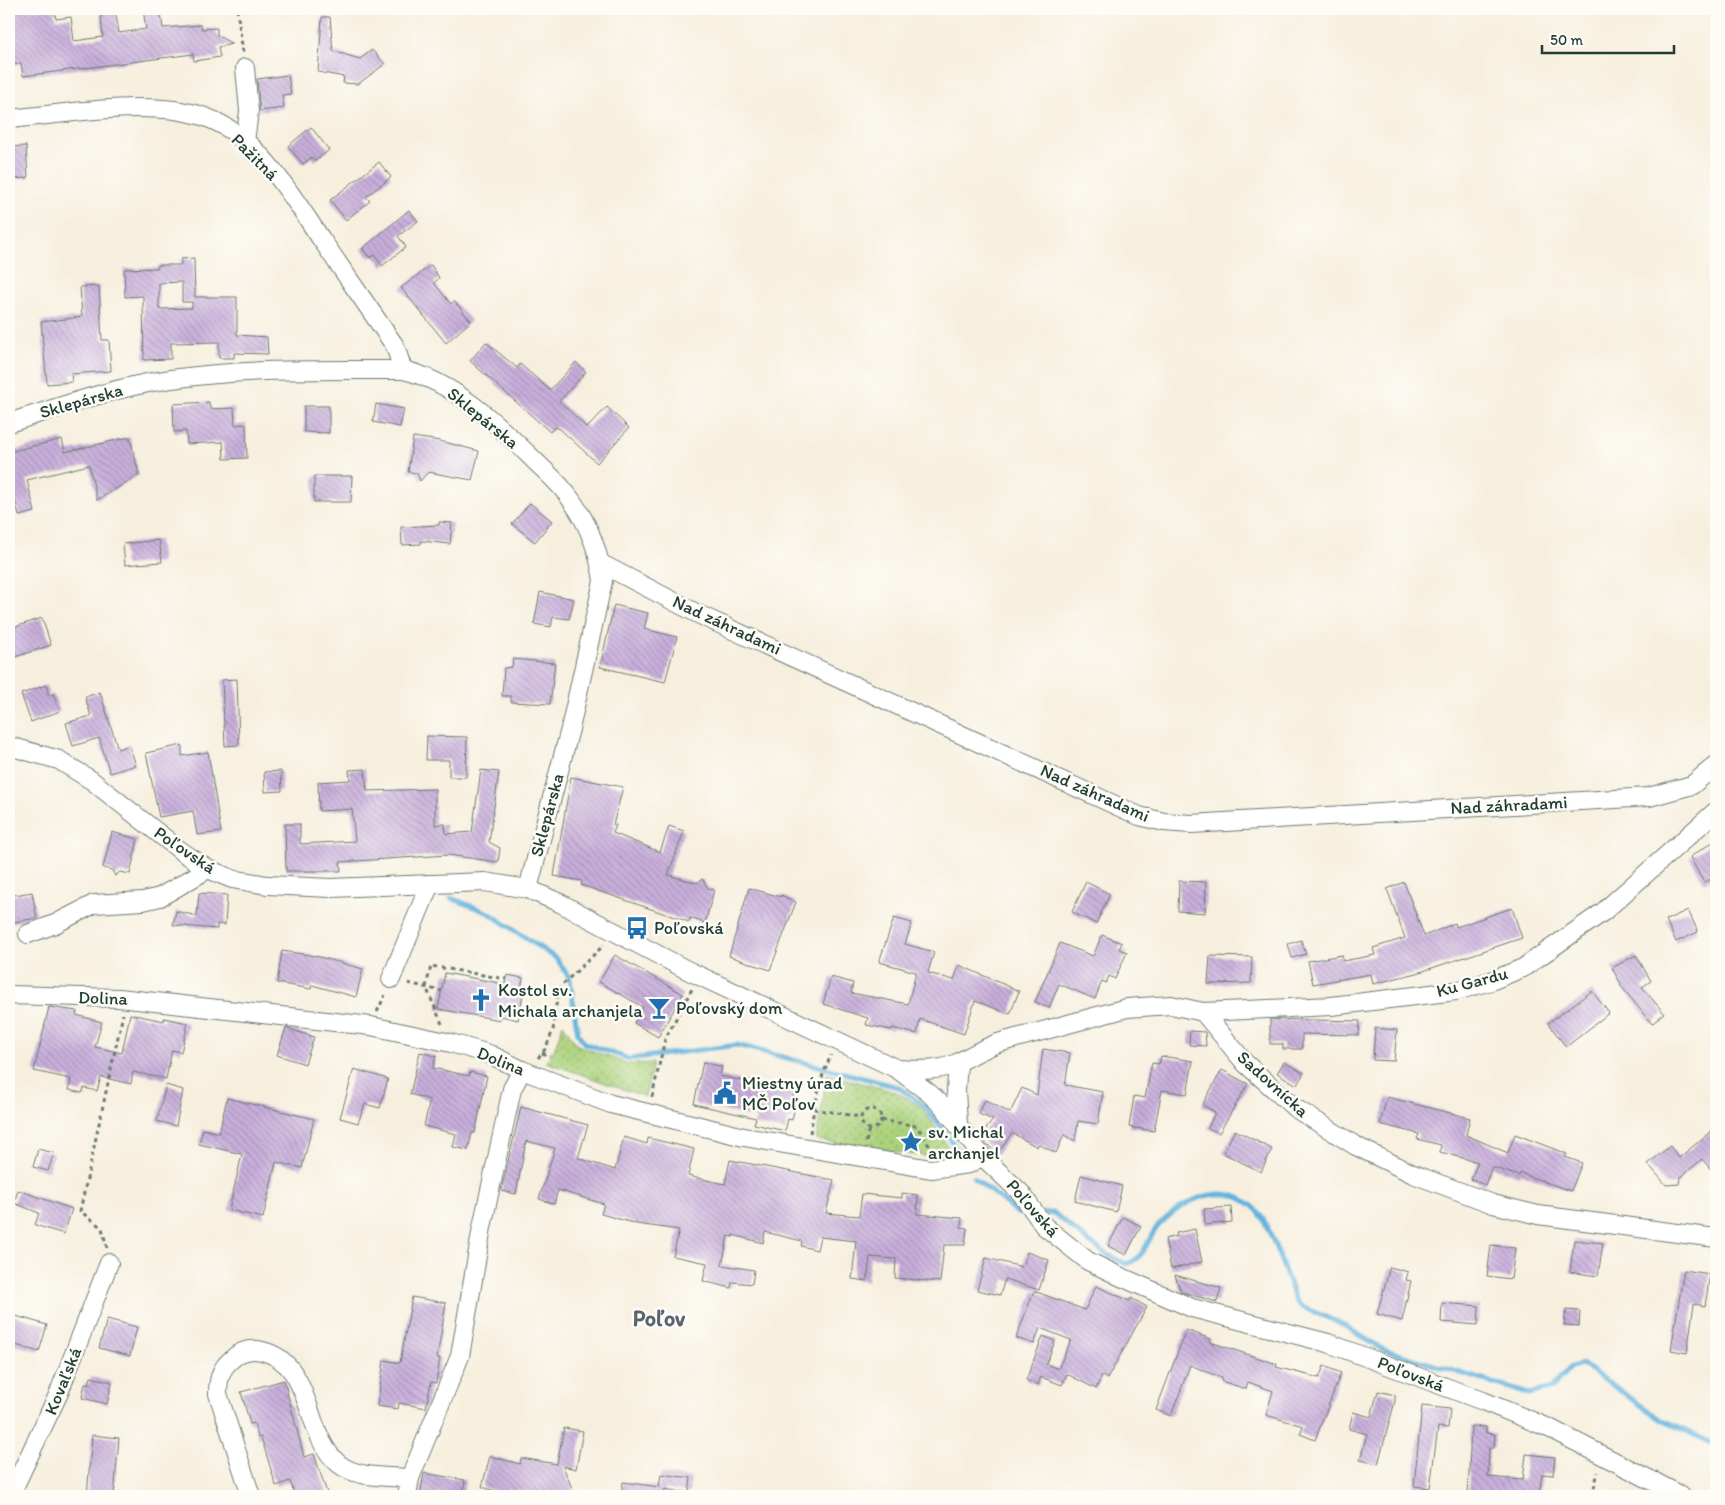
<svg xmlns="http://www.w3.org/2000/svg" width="1725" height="1505" font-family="Itim,sans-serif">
	<defs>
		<pattern id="park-dots" width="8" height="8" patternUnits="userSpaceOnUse" patternTransform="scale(1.25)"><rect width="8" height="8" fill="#acd27c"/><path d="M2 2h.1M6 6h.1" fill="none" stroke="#8bac66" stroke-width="1.8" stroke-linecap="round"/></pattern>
		<pattern id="building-back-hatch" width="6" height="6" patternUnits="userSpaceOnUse" patternTransform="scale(1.25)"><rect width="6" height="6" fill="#c9afdc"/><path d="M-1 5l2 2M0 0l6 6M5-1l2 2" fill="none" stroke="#a390b3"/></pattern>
	</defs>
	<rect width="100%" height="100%" fill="#fdfcf7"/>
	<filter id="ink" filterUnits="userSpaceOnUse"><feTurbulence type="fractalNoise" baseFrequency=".02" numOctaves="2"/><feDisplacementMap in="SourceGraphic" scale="10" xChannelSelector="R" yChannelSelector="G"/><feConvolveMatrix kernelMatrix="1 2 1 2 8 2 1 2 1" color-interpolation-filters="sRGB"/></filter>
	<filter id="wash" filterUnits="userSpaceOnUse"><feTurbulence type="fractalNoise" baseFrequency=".0096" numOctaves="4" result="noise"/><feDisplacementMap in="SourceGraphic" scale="20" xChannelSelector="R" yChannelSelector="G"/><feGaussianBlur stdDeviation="1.12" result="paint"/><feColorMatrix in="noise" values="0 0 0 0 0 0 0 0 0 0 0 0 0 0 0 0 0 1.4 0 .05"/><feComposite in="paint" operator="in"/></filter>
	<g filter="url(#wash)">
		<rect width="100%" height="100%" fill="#f7efde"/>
		<!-- park -->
		<g fill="url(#park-dots)" stroke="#668858">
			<polygon points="563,1024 577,1045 628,1064 653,1063 645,1097 546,1062 554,1050"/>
			<polygon points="827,1074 896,1092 922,1107 953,1154 931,1157 816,1140"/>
		</g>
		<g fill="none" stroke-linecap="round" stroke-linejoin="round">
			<!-- stream -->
			<g stroke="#62b3dd" stroke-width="5">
				<polyline points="451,898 489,913 557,959 570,979 576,1023 578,1033 584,1043 629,1059 737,1045 898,1087 924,1105 958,1150"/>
				<polyline points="974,1178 1019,1214 1024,1213"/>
				<path d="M1046 1213H1054C1077 1232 1099 1253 1127 1264 1149 1255 1145 1239 1160 1224 1187 1198 1225 1179 1257 1210 1268 1220 1289 1284 1296 1301L1302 1307 1340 1323 1382 1349 1529 1394 1552 1388 1571 1367 1582 1364 1662 1420 1716 1445"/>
			</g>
		</g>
		<g id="blocks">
			<!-- building -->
			<g fill="url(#building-back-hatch)" fill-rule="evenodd">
				<polygon points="54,9 56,19 71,17 74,41 103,37 100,9 115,9 119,33 146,29 143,9 160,9 163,28 201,25 202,29 217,28 217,35 232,44 218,47 220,57 194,61 193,54 23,76 21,63 9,66 9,10"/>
				<polygon points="322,17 330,17 333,51 360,59 372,50 385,64 358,84 343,83 344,77 318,72"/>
				<polygon points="288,75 291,94 282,95 284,108 260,111 257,79"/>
				<polygon points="311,127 329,150 315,161 312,157 303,164 288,146"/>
				<polygon points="26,146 28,178 9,179 9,147"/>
				<polygon points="379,162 391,177 366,197 370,201 346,220 330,200"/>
				<polygon points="409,210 418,221 398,236 406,247 382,266 374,255 370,258 362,249"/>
				<path d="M194 258 195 297H237V335L267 337 268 354 234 353V358H219V342L171 343V359L144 360 143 296 125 297 124 269 158 268V265H181V259ZM182 282V302H192V308L159 309V283Z"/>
				<polygon points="431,265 439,278 434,283 451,304 454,301 471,321 446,343 401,288"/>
				<polygon points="99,286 102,340 109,340 111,371 71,374 72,382 47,384 41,322 82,317 80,287"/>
				<polygon points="486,342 517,368 520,364 550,390 576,362 586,372 559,401 587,428 607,407 629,428 597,463 560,429 555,427 550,432 470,361"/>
				<polygon points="209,402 210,409 234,408 235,425 246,424 247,458 224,459 223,442 187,444 186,431 174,432 173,404"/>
				<polygon points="376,404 404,409 400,427 373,422"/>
				<polygon points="304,406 329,406 329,433 304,432"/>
				<polygon points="130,437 139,475 97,500 89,465 27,480 35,512 19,516 9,475 9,452 62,439 65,452"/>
				<polygon points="413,437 440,441 479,451 472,480 428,472 420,481 417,473 408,472"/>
				<polygon points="314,476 352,476 351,502 314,502"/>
				<polygon points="530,503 552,521 535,542 512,524"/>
				<polygon points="439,522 452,523 450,544 421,541 421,544 402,545 401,527 439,525"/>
				<polygon points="159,540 162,562 125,565 123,544"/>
				<polygon points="540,592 574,599 569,619 553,617 551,627 534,624"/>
				<polygon points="614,605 648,613 644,629 677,637 665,682 600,667"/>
				<polygon points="42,618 51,645 9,659 9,629"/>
				<polygon points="513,659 555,663 550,704 511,702 511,696 502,696 504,668 512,667"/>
				<polygon points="237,679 239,745 225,746 222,680"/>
				<polygon points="46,685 49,696 53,694 60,711 31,722 21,694"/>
				<polygon points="100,692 118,749 129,745 136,765 110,773 99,738 73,746 66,723 91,716 85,697"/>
				<polygon points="427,736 467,737 466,777 449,777 449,760 426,760"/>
				<polygon points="182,745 182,756 208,752 221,832 197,835 193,811 159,817 146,753"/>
				<polygon points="365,769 367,791 435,789 435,825 445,824 446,834 472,832 481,770 499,772 489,842 500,848 498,862 448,855 340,862 341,871 286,871 285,824 300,824 300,844 355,841 352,809 319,811 318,782 350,780 349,770"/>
				<polygon points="281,771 282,791 265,792 264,772"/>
				<polygon points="571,777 623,787 613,825 616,825 613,833 660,852 669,826 684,831 668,875 697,883 702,879 708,888 714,890 705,923 690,918 689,922 581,885 582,881 554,876"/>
				<polygon points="112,832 138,839 130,874 120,872 115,876 112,870 103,868"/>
				<polygon points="1716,840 1716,876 1704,883 1690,857"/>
				<polygon points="1179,881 1206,882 1205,913 1178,911"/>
				<polygon points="1086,882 1110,894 1096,924 1072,912"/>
				<polygon points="1404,882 1424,936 1455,923 1456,927 1512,908 1522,938 1417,973 1373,984 1371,974 1313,984 1308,961 1342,955 1343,961 1375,955 1373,948 1405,938 1387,889"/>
				<polygon points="749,888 781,897 781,895 796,902 770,970 729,956"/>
				<polygon points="32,892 37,918 9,923 9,896"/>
				<polygon points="199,893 227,895 225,925 217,924 217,929 173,925 176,911 197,916"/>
				<polygon points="1688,910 1698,932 1676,942 1666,920"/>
				<polygon points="894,918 912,923 905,944 934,952 928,973 954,980 959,965 1019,991 1010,1014 975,1001 964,1034 920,1019 917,1034 892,1028 892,1030 866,1025 868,1018 823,1004 831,977 853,983 851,993 908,1004 916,972 879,962"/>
				<polygon points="1102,935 1122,943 1119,949 1127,952 1115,979 1109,976 1106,983 1102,981 1095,999 1059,984 1049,1008 1035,1002 1060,943 1093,956"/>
				<polygon points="1301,940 1306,954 1292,958 1288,944"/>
				<polygon points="282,951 316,956 363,969 356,997 312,985 311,989 277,983"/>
				<polygon points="615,955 683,994 658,1037 634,1023 643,1007 599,982"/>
				<polygon points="1636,955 1651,981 1642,987 1664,1013 1652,1024 1620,985 1621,984 1612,968"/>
				<polygon points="1210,956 1252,957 1251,983 1208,984"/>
				<polygon points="445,973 505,984 507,975 523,978 521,989 524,990 518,1020 501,1016 500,1020 438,1009"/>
				<polygon points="1592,991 1609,1013 1566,1047 1548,1023"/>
				<polygon points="49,1007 77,1011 76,1015 102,1022 95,1047 122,1053 130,1014 164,1021 164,1018 188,1023 181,1052 172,1050 166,1079 133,1072 131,1084 101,1077 97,1091 84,1088 82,1093 69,1090 71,1079 34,1071"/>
				<polygon points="1270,1019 1360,1021 1359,1035 1302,1034 1302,1049 1283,1049 1283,1044 1270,1044"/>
				<polygon points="286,1028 314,1037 305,1064 277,1055"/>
				<polygon points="1375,1028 1397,1030 1394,1061 1373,1060"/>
				<polygon points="1190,1031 1205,1032 1206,1046 1189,1045"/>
				<polygon points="1043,1049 1070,1053 1065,1085 1103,1092 1098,1124 1078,1121 1075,1141 1064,1135 1056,1153 1038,1144 1037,1147 1012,1133 997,1154 980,1137 993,1120 979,1114 985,1100 1010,1113 1022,1088 1037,1095"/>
				<polygon points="420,1052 436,1056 433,1068 469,1076 470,1072 487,1076 475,1133 472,1133 468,1150 453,1147 456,1134 424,1126 430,1100 410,1094"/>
				<polygon points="1161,1056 1193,1061 1187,1094 1162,1090 1154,1131 1129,1127 1134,1096 1145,1098 1152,1063 1159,1064"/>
				<polygon points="703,1062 722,1067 720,1076 794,1092 792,1105 795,1106 792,1120 788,1119 785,1131 754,1124 756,1118 694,1104"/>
				<polygon points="1284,1062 1304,1073 1297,1085 1277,1073"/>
				<polygon points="354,1069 388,1079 380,1108 365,1104 358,1123 340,1118"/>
				<polygon points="1222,1070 1248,1084 1219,1133 1208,1128 1215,1112 1202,1105"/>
				<polygon points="166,1085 183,1090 176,1126 157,1121"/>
				<polygon points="1387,1097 1470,1118 1466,1135 1508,1153 1515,1134 1567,1154 1565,1157 1582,1163 1571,1191 1520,1173 1519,1176 1492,1167 1485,1185 1471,1179 1478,1162 1440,1152 1441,1145 1417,1139 1419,1134 1380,1124"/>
				<polygon points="227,1098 314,1119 302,1168 276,1162 263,1218 229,1210 242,1154 199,1144 203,1129 219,1133"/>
				<polygon points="521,1107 588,1125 578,1158 615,1170 624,1137 647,1144 648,1138 694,1149 688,1176 725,1184 730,1160 834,1180 826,1213 859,1216 862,1194 902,1198 902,1193 918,1195 917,1214 962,1218 961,1227 967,1228 965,1245 944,1245 940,1282 895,1278 896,1259 870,1257 867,1281 852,1279 856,1241 820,1237 817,1250 801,1246 802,1241 765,1232 763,1243 733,1235 733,1237 728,1236 722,1265 754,1270 752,1284 732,1282 731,1288 703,1281 707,1263 673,1256 679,1230 637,1224 601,1214 604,1204 558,1190 554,1204 539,1199 555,1148 526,1141 516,1194 501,1191"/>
				<polygon points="1716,1127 1716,1175 1702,1159 1680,1178 1679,1184 1666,1185 1648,1164 1670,1146 1679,1158"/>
				<polygon points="1235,1130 1272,1149 1261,1172 1223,1153"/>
				<polygon points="38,1149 54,1153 48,1171 33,1167"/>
				<polygon points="1081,1175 1122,1186 1116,1212 1075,1201"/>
				<polygon points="18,1190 72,1209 64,1234 35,1225 39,1213 14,1203"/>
				<polygon points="1231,1207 1232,1222 1205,1225 1204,1209"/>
				<polygon points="1123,1217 1141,1226 1126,1255 1108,1246"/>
				<polygon points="1195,1229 1202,1262 1171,1269 1165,1239 1177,1236 1176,1233"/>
				<polygon points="1574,1240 1603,1243 1598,1276 1570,1272"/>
				<polygon points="1491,1245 1515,1248 1511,1279 1487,1276"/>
				<polygon points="1027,1252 1049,1260 1039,1290 1005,1279 1000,1295 977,1290 986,1258 1022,1267"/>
				<polygon points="1390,1267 1408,1272 1406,1280 1411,1281 1402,1321 1377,1314"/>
				<polygon points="1684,1270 1710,1274 1705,1306 1694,1304 1687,1353 1671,1350"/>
				<polygon points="1175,1275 1221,1288 1217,1302 1181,1292"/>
				<polygon points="1096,1286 1130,1301 1131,1298 1147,1307 1107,1379 1102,1376 1096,1389 1067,1374 1062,1385 1041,1377 1038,1385 1026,1380 1043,1336 1055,1341 1046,1364 1058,1369 1071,1340 1040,1328 1034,1344 1016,1338 1034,1291 1085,1310"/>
				<polygon points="412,1297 446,1303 437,1358 440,1358 436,1383 431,1382 426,1408 399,1403 398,1409 377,1406 384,1360 400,1363"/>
				<polygon points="1442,1303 1479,1306 1478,1325 1441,1322"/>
				<polygon points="1566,1310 1580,1311 1579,1326 1564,1325"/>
				<polygon points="9,1314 47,1325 39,1352 9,1343"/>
				<polygon points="107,1319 137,1327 130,1356 99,1348"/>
				<polygon points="1186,1330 1211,1339 1210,1342 1277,1364 1276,1367 1319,1378 1324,1366 1341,1373 1315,1440 1300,1434 1303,1426 1266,1415 1273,1391 1248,1382 1246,1389 1221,1381 1222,1378 1190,1365 1171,1416 1156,1410"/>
				<polygon points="91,1377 112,1382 107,1404 82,1398 85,1383 89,1384"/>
				<polygon points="284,1380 304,1457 314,1454 328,1496 295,1496 290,1481 276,1486 261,1437 258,1438 254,1423 250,1424 241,1392"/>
				<polygon points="1378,1391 1395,1395 1395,1401 1378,1464 1360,1460 1367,1434 1349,1429 1353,1412 1371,1417"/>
				<polygon points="1422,1406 1450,1409 1448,1428 1438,1427 1430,1488 1414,1486"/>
				<polygon points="1471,1426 1486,1427 1486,1433 1495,1434 1494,1448 1489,1448 1488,1477 1523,1480 1526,1454 1555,1457 1553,1475 1542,1474 1539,1496 1468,1496"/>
				<polygon points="564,1428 583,1431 576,1469 563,1466 575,1496 551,1496 506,1489 505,1494 482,1487 490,1456 520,1464 521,1458 557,1464"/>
				<polygon points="92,1435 119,1438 114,1496 87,1496"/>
				<polygon points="424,1473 465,1480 463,1496 438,1493 437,1496 420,1496"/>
				<polygon points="661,1474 691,1478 689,1493 665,1489 664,1496 621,1496 623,1482 659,1487"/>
			</g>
		</g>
	</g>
	<g filter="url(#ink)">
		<use href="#blocks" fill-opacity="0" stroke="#6b7b70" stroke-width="1"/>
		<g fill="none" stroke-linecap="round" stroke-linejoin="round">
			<defs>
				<g id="minor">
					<polyline points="245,68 249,111 245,142"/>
					<path d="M9 119C65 114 148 99 202 116 259 134 293 199 326 246 349 279 372 313 395 346L403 370"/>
					<path d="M9 423C62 406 115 387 171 379 248 368 326 370 403 370 453 381 498 425 533 459 547 473 561 484 572 501 589 525 599 552 603 581L570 729 528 889"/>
					<polyline points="600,563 700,615 1139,816 1164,822 1191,824 1649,797 1692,785 1716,765"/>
					<polyline points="9,746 59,760 91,780 181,851 208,869 232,879 267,885 330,888 485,882 528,889 560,903 687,970 897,1069 929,1093 941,1104 982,1156 1021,1193 1044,1226 1088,1261 1119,1276 1192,1308 1328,1343 1483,1401 1549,1428 1682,1496"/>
					<polyline points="28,934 55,924 94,904 143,901 160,897 208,869"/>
					<polyline points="391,979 430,884"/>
					<polyline points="9,995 119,998 371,1026 451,1043 489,1054 522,1070 611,1104 744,1137 931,1169 969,1164 982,1156"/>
					<polyline points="1203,1012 1331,1006 1456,991 1491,981 1523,968 1603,912 1716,811"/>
					<path d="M898 1069C918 1070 940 1072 959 1062 972 1055 984 1048 998 1043L1127 1008 1171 1005 1203 1012 1245 1063 1295 1108 1356 1146 1413 1174 1493 1204 1538 1215 1716 1238"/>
					<polyline points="958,1124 956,1090 958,1063"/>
					<polyline points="10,1496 58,1395 109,1263"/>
					<path d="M251 1496 218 1394C218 1381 220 1369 231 1360 240 1351 250 1348 262 1351 314 1363 303 1435 339 1464 358 1479 387 1476 410 1478"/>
					<polyline points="407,1496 410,1478 460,1356 482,1227 512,1089 522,1070"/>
				</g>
			</defs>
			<!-- minor casing -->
			<use href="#minor" stroke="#6b7b70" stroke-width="20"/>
			<!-- path -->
			<g stroke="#6b7b70" stroke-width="3" stroke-dasharray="4 4" stroke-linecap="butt">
				<polyline points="237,9 243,53"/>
				<polyline points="408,983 441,991"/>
				<polyline points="377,1012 385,995"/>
				<polyline points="442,1024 426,987 431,966 506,979"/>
				<polyline points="542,1053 550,1056"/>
				<polyline points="538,1058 546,1048 553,1030 557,997 561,986 604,945"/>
				<polyline points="652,1097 665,1039 692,989"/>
				<polyline points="814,1109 822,1077 831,1055"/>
				<circle cx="871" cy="1119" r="10"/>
				<polyline points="881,1120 917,1126 933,1152"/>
				<polyline points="810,1133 814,1109 861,1117"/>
				<polyline points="866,1142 869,1128"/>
				<polyline points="107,1248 102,1228 80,1211 123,1014"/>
				<polyline points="1592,1496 1598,1472"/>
			</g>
			<!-- minor -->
			<use href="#minor" stroke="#fff" stroke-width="18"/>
		</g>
	</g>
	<!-- icons -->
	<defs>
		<symbol id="bus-bare" viewBox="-9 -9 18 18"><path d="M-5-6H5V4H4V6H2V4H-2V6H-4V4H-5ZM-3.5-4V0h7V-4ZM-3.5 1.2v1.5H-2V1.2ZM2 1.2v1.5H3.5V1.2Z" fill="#1f6fb2" stroke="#fdfcf7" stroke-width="2.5" paint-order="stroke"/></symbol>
		<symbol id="church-bare" viewBox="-9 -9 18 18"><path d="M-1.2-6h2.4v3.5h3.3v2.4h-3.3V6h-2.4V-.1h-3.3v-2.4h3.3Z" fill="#1f6fb2" stroke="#fdfcf7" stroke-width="2.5" paint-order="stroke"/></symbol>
		<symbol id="bar-bare" viewBox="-9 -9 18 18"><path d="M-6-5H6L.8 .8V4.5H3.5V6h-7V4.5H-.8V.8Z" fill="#1f6fb2" stroke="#fdfcf7" stroke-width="2.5" paint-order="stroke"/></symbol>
		<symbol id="civic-bare" viewBox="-9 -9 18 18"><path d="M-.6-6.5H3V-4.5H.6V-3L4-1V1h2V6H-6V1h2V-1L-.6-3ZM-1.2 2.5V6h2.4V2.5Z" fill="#1f6fb2" stroke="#fdfcf7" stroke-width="2.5" paint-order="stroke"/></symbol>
		<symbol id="sight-bare" viewBox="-9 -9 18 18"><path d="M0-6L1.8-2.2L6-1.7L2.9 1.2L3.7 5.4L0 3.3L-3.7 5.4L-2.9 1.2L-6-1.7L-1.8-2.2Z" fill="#1f6fb2" stroke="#fdfcf7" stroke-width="2.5" paint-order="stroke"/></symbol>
	</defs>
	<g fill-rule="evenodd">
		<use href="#bus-bare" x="621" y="912" width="32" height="32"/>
		<use href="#church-bare" x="465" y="984" width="32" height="32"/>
		<use href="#bar-bare" x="643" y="992" width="32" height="32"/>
		<use href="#civic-bare" x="709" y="1077" width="32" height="32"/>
		<use href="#sight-bare" x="895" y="1126" width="32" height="32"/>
	</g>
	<g text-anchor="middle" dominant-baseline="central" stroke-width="5" stroke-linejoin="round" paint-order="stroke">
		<!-- street labels -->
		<g font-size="18" fill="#1f3d34" stroke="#fdfcf7">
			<text transform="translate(255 157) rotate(45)">Pažitná</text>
			<text transform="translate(81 401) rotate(-16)">Sklepárska</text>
			<text transform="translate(483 418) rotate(39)">Sklepárska</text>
			<text transform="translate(727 625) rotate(25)">Nad záhradami</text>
			<text transform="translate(1095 793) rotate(24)">Nad záhradami</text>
			<text transform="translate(1509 805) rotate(-3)">Nad záhradami</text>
			<text transform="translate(547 815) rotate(-75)">Sklepárska</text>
			<text transform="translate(185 850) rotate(34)">Poľovská</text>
			<text transform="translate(1472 982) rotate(-15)">Ku Gardu</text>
			<text transform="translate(103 998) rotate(2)">Dolina</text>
			<text transform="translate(501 1061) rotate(22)">Dolina</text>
			<text transform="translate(1273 1084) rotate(42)">Sadovnícka</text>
			<text transform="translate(1033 1208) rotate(49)">Poľovská</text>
			<text transform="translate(1411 1374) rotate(21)">Poľovská</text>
			<text transform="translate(63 1381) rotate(-68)">Kovaľská</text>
		</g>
		<!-- poi labels -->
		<g font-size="18" fill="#1f3d34" stroke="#fdfcf7" text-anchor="start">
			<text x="654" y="928">Poľovská</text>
			<text x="498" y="990">Kostol sv.<tspan x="498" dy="21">Michala archanjela</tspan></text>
			<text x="676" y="1008">Poľovský dom</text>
			<text x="742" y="1083">Miestny úrad<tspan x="742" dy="21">MČ Poľov</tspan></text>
			<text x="928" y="1132">sv. Michal<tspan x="928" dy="21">archanjel</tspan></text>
		</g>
		<!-- district labels -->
		<g font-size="22" font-weight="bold" fill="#5a656f" stroke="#fdfcf7">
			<text x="659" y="1318">Poľov</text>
		</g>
	</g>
	<!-- margin -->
	<rect width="1725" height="1505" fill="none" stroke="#fdfcf7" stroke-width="30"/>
	<!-- scale -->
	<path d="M1542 45v8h132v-8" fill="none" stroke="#1f3d34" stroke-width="2.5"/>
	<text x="1550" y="45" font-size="15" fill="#1f3d34" stroke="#fdfcf7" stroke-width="4" paint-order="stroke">50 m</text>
</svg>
